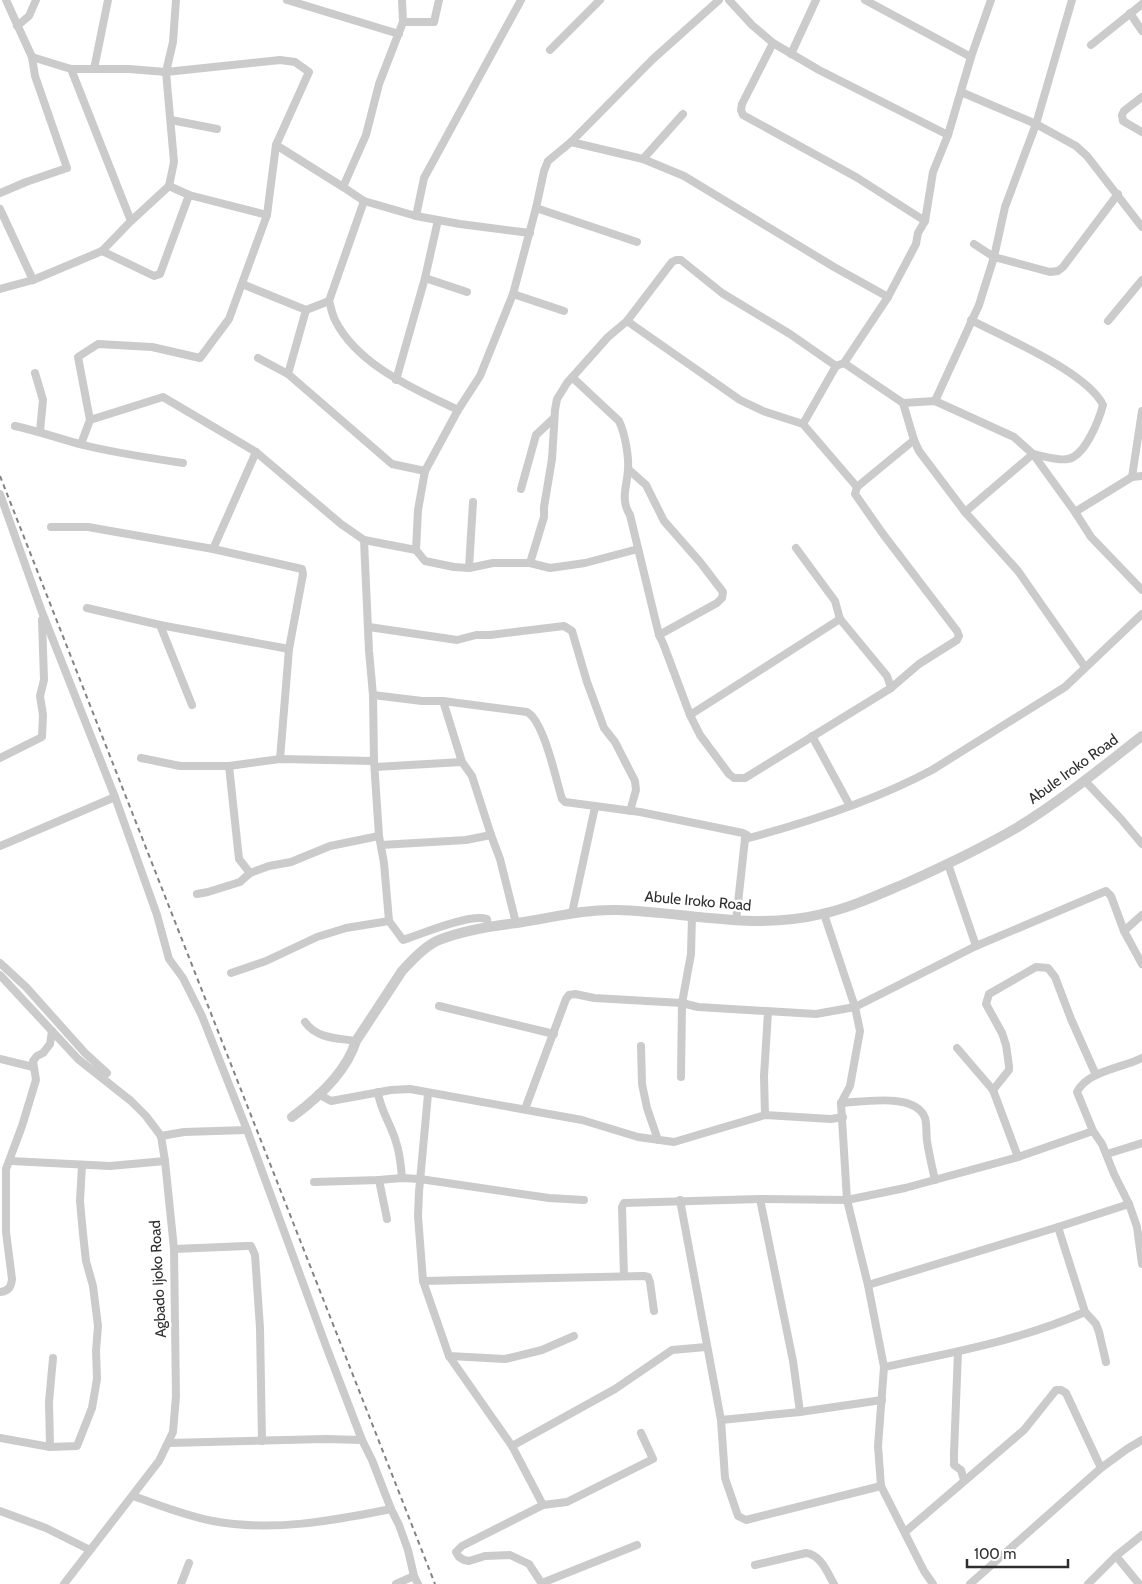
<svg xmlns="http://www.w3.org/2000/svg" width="1142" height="1584" font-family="Cabin,sans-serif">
	<rect width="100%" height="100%" fill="#fff"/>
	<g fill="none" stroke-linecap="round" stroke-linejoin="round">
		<!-- minor -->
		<g stroke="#cbcbcb" stroke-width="8">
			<polyline points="287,0 399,34"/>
			<polyline points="729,0 752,25 773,43 819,70 948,135"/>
			<polyline points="865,0 971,57"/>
			<polyline points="1130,13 1142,31"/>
			<polyline points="403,22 434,22 439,0"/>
			<polyline points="17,26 29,16 36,0"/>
			<polyline points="773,43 742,104 741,110 743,115 856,177 925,221"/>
			<polyline points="1091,45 1142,4"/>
			<polyline points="550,50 600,0"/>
			<polyline points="791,54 816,0"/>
			<polyline points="32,57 71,69 129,69 166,72 280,60 295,62 309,72 276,145 267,215 229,319 200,358 152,347 98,344 78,357 90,420"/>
			<polyline points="71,69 131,221"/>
			<polyline points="94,69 108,0"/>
			<polyline points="961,92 1036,124 1076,146 1087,156 1142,227"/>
			<polyline points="1142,97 1124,111 1122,115 1123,121 1142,132"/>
			<polyline points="171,120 217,129"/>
			<polyline points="571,142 643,159 684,176 834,267 888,297"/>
			<polyline points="276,145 343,187 364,201 416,216 460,224 530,233"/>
			<polyline points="643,159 683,114"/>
			<polyline points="169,186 189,195 267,215"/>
			<polyline points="343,187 366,135 379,84 403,22 402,0"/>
			<polyline points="0,193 26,182 67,168 35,76 32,57 6,0"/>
			<polyline points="536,208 637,242"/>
			<polyline points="0,209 33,280"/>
			<polyline points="416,216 424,178 521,0"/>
			<polyline points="974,244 994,257 1050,272 1058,271 1063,267 1118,194"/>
			<polyline points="102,251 154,276 160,274 189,195"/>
			<polyline points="425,278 467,292"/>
			<path d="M242 284 306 310 329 301C331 307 332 314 335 320 358 366 415 389 458 410"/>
			<polyline points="0,289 33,280 102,251 131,221 169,186 174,162 166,72 173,42 176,0"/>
			<polyline points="513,294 564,311"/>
			<polyline points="329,301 364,201"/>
			<polyline points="627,321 740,400 763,411 803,424 857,487"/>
			<polyline points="1108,321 1142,280"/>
			<polyline points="258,358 288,374 392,464 425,471"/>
			<polyline points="844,363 888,297 916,244 918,233 925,221 933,172 948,135 971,57 991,0"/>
			<polyline points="35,373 43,400 40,431"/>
			<polyline points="288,374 306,310"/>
			<path d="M573 378 619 421C625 433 629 457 628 470 627 487 620 499 630 515L659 635 663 643 690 715 700 735 729 774 734 778H745L891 688 919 664 957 640 959 636 957 631 883 534 855 494 857 487 914 440"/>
			<polyline points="396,380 425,278 438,220"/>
			<polyline points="935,401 979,305 994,257 1005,207 1036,124 1072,0"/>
			<polyline points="903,403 914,440 919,451 965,512 1018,571 1085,667"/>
			<polyline points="803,424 836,366"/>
			<path d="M15 426C38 431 60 439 83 445 116 453 149 458 183 463"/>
			<polyline points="81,444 90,420 163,397 256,452 341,524 364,540 416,550 425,561 454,567 469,568 493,563 530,563 550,568 585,563 638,549"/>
			<polyline points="628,469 646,485 664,521 700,562 723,592 722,598 717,603 659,635"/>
			<polyline points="1132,477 1142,411"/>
			<polyline points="521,489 536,435 554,418"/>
			<polyline points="0,494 42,612 115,797 157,915 169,959 183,978 202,1016 247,1130 326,1346 362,1440 372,1460 391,1509 399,1525 408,1550 414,1576 418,1584"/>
			<path d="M965 512 1033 454C1043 456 1058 461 1068 459 1085 456 1099 420 1103 405 1087 372 1005 338 971 320"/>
			<polyline points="1075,512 1132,477 1142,476"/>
			<polyline points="51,527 88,527 213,549 302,569 303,574 289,649 280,759"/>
			<path d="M364 540 369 651 373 695 374 761 379 836 384 863 389 921 403 940C421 934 471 913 487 919L488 926"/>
			<polyline points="796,548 835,601 840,619 887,676 891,688"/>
			<polyline points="213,549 256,452"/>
			<polyline points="416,550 418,510 425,471 458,410 480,376 513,294 536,208 544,171 548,161 571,142 653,59 719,0"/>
			<polyline points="530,563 544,517 544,507 552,459 555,410 557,399 567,383 608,337 627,321 672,262 676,260 681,260 722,293 790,334 836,366 844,363 903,403 935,401 1014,437 1033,454 1075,512 1091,537 1142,590"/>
			<polyline points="469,568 473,502"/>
			<polyline points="87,608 160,625 289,649"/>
			<polyline points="160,625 192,705"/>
			<polyline points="369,627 457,640 476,635 490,635 564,626 572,631 587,682 604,728 615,742 635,781 636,790 630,811"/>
			<path d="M373 695 422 701H443L527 712C544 721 556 780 562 799L565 802 640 812 743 833 747 835 745 839C809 822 874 801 932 770L1065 687 1142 614"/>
			<polyline points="443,701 462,762 472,776 491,835 500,859 516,923"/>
			<polyline points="690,715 840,619"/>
			<polyline points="812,736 850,806"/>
			<polyline points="0,758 42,737 43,715 40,696 44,680 42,620"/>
			<polyline points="141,758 180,766 229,766 280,759 374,761"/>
			<polyline points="229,766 239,859 250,873"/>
			<polyline points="375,767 462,762"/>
			<polyline points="1085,781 1121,819 1142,844"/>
			<polyline points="381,845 466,840 491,835"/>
			<polyline points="0,846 115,797"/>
			<polyline points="948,864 976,946"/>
			<polyline points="197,894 208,892 240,882 250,873 269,866 291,862 330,846 379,836"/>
			<polyline points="572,913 595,807"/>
			<polyline points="824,914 855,1007 860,1031 850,1086 841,1103 847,1200 868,1285 884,1367 878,1446 881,1486 924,1571 933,1584"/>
			<polyline points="736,921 745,839"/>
			<polyline points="1124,931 1142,915"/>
			<polyline points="0,963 26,987 85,1053 107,1073"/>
			<polyline points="231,973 266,961 317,937 346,928 389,921"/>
			<polyline points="0,975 78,1059 131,1101 146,1116 161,1136 165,1161 174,1249 176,1396 173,1432 159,1461 64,1584"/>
			<polyline points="439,1006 554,1034"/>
			<path d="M305 1022C317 1039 337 1038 356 1041"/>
			<polyline points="641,1046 642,1084 647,1108 658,1140"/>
			<polyline points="957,1048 993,1090 1018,1157"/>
			<path d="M1142 1058C1122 1068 1087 1071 1077 1092L1093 1131 1102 1144 1114 1174 1129 1204 1137 1227 1142 1264"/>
			<polyline points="0,1059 33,1067"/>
			<polyline points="681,1077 682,1003 691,954 692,916"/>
			<polyline points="993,1090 1009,1070 1009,1066 1006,1045 1002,1033 986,1004 989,994 1036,967 1048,968 1055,977 1071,1019 1096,1075"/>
			<path d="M378 1092C380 1110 391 1124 396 1142 400 1153 401 1166 402 1178"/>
			<polyline points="318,1094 331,1101 391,1090 410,1089 582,1120 638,1137 674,1142 765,1115 831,1119 843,1117"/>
			<polyline points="428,1094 419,1192 418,1216 423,1281 449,1356 512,1446 543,1505"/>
			<path d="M841 1103C862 1102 916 1092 925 1118 927 1125 926 1134 927 1141 929 1154 932 1167 935 1180"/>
			<polyline points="525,1109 566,999 569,995 575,994 594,998 682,1003 698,1007 816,1014 855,1007 976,946 1106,891 1111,896 1124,931 1142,964"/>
			<polyline points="765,1115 764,1076 768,1012"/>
			<polyline points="161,1136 184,1132 247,1130"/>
			<polyline points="1107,1154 1142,1143"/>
			<polyline points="11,1161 110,1166 165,1161"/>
			<polyline points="379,1180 387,1219"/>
			<polyline points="314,1182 379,1180 402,1178 420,1179 549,1198 584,1200"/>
			<polyline points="760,1199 793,1361 800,1412"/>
			<polyline points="680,1200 721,1420 800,1412 882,1400"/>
			<polyline points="1058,1227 1085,1312 1096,1324 1099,1332 1106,1362"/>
			<polyline points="174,1249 246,1246 251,1246 255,1255 260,1328 262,1441"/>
			<polyline points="624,1276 622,1207 624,1203 760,1199 847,1200 905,1188 1018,1157 1093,1131"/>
			<polyline points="423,1281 644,1276 648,1277 650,1282 654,1311"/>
			<polyline points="868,1285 1058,1227 1129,1204"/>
			<path d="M0 1292C9 1291 11 1287 12 1279L6 1232V1169L22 1126 36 1080 33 1061 37 1056 43 1053 50 1044 52 1031"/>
			<polyline points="958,1352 954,1453 954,1465 961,1470 964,1480"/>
			<polyline points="449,1356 505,1359 542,1350 574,1336"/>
			<path d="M884 1367C952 1353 1021 1340 1085 1312"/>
			<polyline points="721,1420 725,1478 738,1516 746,1520 881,1486"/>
			<polyline points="0,1438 50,1447 77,1446 92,1408 97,1379 96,1351 98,1326 93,1286 86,1261 83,1234 80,1201 82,1165"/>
			<polyline points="169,1443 326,1439 362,1440"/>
			<polyline points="512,1446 615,1389 672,1350 706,1347"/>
			<polyline points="50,1447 49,1402 53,1358"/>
			<path d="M133 1496C159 1505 186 1516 213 1521 272 1532 332 1521 391 1509"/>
			<polyline points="0,1511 46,1528 90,1550"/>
			<polyline points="905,1532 1024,1430 1056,1390 1061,1390 1066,1393 1101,1468"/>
			<polyline points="1116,1556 1139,1584"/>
			<path d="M755 1565 806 1553C821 1555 827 1572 834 1584"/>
			<polyline points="542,1583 637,1545"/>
			<polyline points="181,1584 189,1563"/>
			<polyline points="396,1584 414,1576"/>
			<polyline points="542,1584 529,1564 510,1555 485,1556 469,1561 464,1560 459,1557 456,1552 462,1546 543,1505 567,1502 653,1459 641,1433"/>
			<polyline points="970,1584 1101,1468 1127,1449 1142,1440"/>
			<polyline points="1088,1584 1116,1556 1142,1535"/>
		</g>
		<!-- tertiary -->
		<path stroke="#cbcbcb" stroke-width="10" d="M292 1117C318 1098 346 1073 356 1041L402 971C411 961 426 945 439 940 464 930 491 926 517 923 551 918 584 909 617 910 688 912 752 931 822 914 850 908 880 894 906 883 944 866 982 848 1018 827 1062 800 1102 767 1142 736"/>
		<!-- rail -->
		<polyline stroke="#838383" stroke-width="2" stroke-dasharray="5 4" stroke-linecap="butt" points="0,476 435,1584"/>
	</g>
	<g text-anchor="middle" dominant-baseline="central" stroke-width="5" stroke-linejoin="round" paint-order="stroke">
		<!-- street labels -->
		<g font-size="15" fill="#2e2e2e" stroke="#fff">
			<text transform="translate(1073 769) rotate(-36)">Abule Iroko Road</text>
			<text transform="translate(698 901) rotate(5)">Abule Iroko Road</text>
			<text transform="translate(158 1279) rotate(-93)">Agbado Ijoko Road</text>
		</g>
	</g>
	<!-- scale -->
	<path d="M967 1559v8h101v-8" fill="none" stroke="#2e2e2e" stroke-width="2.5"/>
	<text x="974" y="1559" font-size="15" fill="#2e2e2e" stroke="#ffffff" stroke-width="4" paint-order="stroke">100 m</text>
</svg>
